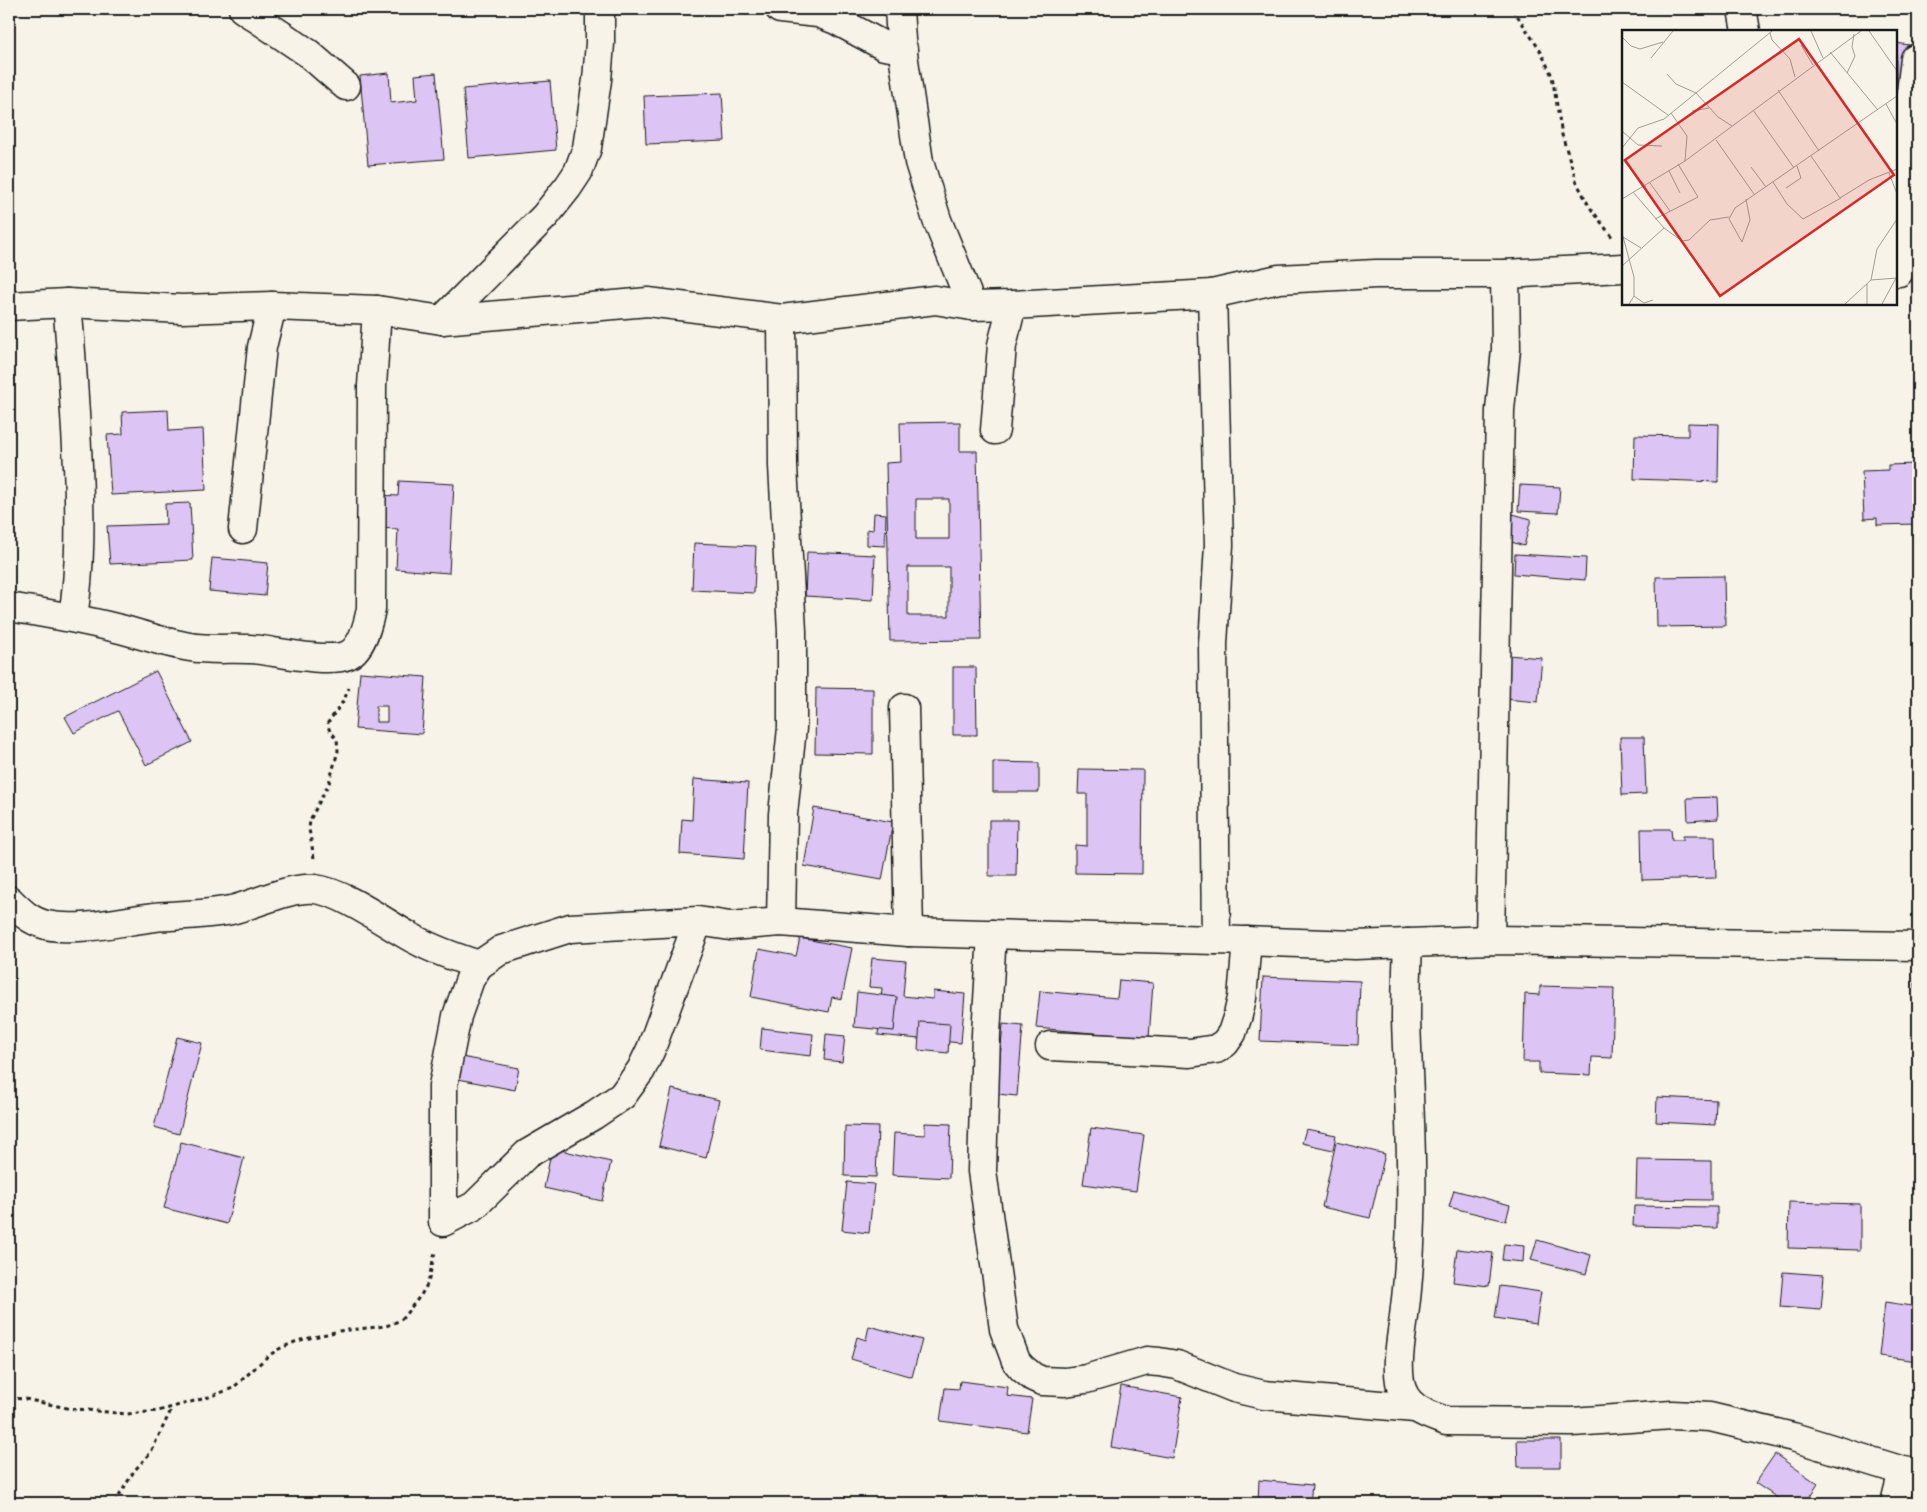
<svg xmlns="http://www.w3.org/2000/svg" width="1927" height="1512" font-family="'Balsamiq Sans',sans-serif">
	<rect width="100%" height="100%" fill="#f7f3e8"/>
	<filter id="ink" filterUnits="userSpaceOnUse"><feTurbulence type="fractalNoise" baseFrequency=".02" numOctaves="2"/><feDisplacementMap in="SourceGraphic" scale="10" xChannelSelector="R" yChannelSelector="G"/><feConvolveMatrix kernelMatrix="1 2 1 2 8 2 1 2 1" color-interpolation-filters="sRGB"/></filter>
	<g filter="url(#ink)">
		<!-- building -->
		<g fill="#dcc4f4" stroke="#1c1c1c" fill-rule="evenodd">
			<polygon points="1655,9 1692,9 1655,13"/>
			<polygon points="1896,43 1909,45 1903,88 1896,87"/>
			<polygon points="389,73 391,103 417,100 415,75 436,73 444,159 368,165 360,76"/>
			<polygon points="550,81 556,150 469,158 463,89"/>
			<polygon points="722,93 725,141 646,144 644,96"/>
			<polygon points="168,410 169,431 203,429 206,490 111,495 107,435 123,434 122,412"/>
			<path d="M960 422V451H977L981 640 890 641 886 463 901 462 900 423ZM916 499H949V539H916ZM908 567H949V616H908Z"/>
			<polygon points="1688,423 1719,424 1718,482 1634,479 1635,435 1688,436"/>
			<polygon points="1915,464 1915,472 1918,472 1918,524 1877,525 1877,518 1864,519 1862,471 1888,470 1888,465"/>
			<polygon points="399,481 454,484 449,573 396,569 398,529 375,528 377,495 398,496"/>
			<polygon points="1520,485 1560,487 1558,513 1518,511"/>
			<polygon points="190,503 193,560 110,564 107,526 166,524 165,504"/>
			<polygon points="874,513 886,514 885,546 867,545 867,529 873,530"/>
			<polygon points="1509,513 1531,519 1524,546 1502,539"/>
			<polygon points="694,543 756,546 754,593 692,590"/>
			<polygon points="807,552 875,555 873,600 805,596"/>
			<polygon points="1515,554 1586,558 1585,580 1514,574"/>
			<polygon points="212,558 268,563 265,596 209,591"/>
			<polygon points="1724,576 1725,626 1657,627 1656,577"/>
			<polygon points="1508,655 1542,658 1538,702 1504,699"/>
			<polygon points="953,667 976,667 977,735 953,735"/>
			<polygon points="156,671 192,742 146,765 118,711 74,733 65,717"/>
			<path d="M360 672 426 677 422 734 355 729ZM376 706H387V722H376Z"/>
			<polygon points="816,688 873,689 873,754 815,753"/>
			<polygon points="1620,737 1644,737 1646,794 1622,795"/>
			<polygon points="993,762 1039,763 1039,792 993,792"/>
			<polygon points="1079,769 1143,770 1142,874 1075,873 1075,845 1087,846 1087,794 1078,794"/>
			<polygon points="694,779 748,783 744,859 680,854 682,819 692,820"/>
			<polygon points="1717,797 1718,819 1688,821 1687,798"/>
			<polygon points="814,808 893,822 882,880 804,866"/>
			<polygon points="989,820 1017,820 1016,876 989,876"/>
			<polygon points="1641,829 1671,829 1672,840 1683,840 1683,836 1715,836 1716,878 1642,880"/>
			<polygon points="800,938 852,948 842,999 832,997 829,1012 751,997 759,949 796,956"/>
			<polygon points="872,958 906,961 903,996 933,999 933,991 965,994 961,1043 878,1035 882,988 869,987"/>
			<polygon points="1263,977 1360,981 1358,1045 1260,1041"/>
			<polygon points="1915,978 1918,978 1918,1053 1917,1053"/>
			<polygon points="1119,980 1153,983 1149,1038 1036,1028 1040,991 1117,998"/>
			<polygon points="1540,986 1614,988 1612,1058 1592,1057 1591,1075 1539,1073 1539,1062 1523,1062 1525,994 1540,995"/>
			<polygon points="857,992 897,997 894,1031 854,1027"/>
			<polygon points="920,1022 950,1024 948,1053 918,1050"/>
			<polygon points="1003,1024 1023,1026 1017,1096 997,1094"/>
			<polygon points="762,1028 813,1034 811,1056 760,1050"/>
			<polygon points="826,1034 845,1036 842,1062 824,1060"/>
			<polygon points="177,1037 202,1043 179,1134 154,1127"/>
			<polygon points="457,1056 519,1068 515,1090 453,1078"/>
			<polygon points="672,1089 719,1100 706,1158 659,1146"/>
			<polygon points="1657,1097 1716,1100 1715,1125 1656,1122"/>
			<polygon points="925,1123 951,1124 949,1178 892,1175 894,1133 925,1135"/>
			<polygon points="845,1126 878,1127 876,1177 844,1176"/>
			<polygon points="1091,1128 1144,1135 1136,1191 1083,1184"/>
			<polygon points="1306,1129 1336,1135 1333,1150 1302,1143"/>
			<polygon points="181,1142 244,1158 227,1224 164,1208"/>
			<polygon points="1336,1142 1385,1154 1370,1218 1322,1207"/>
			<polygon points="552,1148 611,1162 602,1201 544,1188"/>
			<polygon points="1637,1160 1711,1161 1711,1200 1636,1199"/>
			<polygon points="847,1182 874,1184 869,1233 842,1230"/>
			<polygon points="1454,1190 1510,1205 1506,1221 1449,1207"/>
			<polygon points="1789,1202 1860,1204 1860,1250 1788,1248"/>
			<polygon points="1634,1206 1717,1207 1717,1228 1633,1226"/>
			<polygon points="1537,1240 1591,1255 1586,1274 1531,1260"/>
			<polygon points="1504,1244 1524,1246 1523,1262 1502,1260"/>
			<polygon points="1457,1249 1493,1253 1489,1286 1453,1282"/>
			<polygon points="1783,1272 1824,1275 1821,1310 1780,1307"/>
			<polygon points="1500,1286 1541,1292 1536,1324 1495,1318"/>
			<polygon points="1885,1302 1918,1307 1918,1361 1879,1356"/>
			<polygon points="869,1326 922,1340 912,1377 851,1359 857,1337 866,1340"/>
			<polygon points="960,1381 1008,1387 1007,1396 1032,1399 1027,1432 940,1421 945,1388 959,1389"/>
			<polygon points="1121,1386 1182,1397 1172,1458 1111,1447"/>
			<polygon points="1517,1440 1561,1440 1561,1467 1518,1467"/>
			<polygon points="1775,1454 1818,1484 1805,1503 1785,1503 1755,1483"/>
			<polygon points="1259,1480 1312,1485 1310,1503 1258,1503"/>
		</g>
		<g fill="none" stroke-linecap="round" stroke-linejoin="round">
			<defs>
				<g id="street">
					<polyline points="243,9 308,53 346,86"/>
					<polyline points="780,9 818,13 836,20 884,46 903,49"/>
					<polyline points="899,9 901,40 919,162 937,220 972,306"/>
					<polyline points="1742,9 1746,31"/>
					<polyline points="1899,272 1904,151 1915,59"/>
					<polyline points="1212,294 1219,545 1213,644 1216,940"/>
					<path d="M67 303C72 357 75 411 78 466 80 518 81 565 73 617"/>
					<polyline points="9,306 67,303 182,309 272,306 377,310 442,320 648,302 782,319 935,300 972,306 1012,305 1212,294 1279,279 1376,274 1505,274 1623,268"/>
					<polyline points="442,320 545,216 568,187 578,172 587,148 597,80 600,43 600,9"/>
					<polyline points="995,430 1002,345 1012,305"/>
					<polyline points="243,529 262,347 272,306"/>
					<path d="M9 607C45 613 81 619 116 628 141 634 164 643 190 647 213 651 238 647 261 650 282 653 330 663 348 655 362 648 368 624 371 609L372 386 377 310"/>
					<polyline points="904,708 909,932"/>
					<path d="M9 900C20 911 30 921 46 925 80 932 121 921 155 917 180 915 206 915 231 910 257 904 288 887 315 889 346 893 387 925 416 940 436 951 457 958 479 965"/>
					<polyline points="698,921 651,1049 641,1070 622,1096 594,1115 527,1154 474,1206 443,1222 443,1086 457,1016 470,979 479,965 501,950 570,928 698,921 730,926 781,922 909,932 1216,940 1355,945 1490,940 1918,946"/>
					<polyline points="781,922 783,814 792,728 792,631 783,466 782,319"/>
					<polyline points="992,934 986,1034 982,1171 1004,1329 1016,1361 1022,1368 1033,1377 1042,1381 1065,1382 1086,1379 1147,1361 1159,1362 1177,1365 1234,1388 1264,1395 1415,1408"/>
					<polyline points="1490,940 1500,410 1506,349 1505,274"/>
					<path d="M1408 943C1407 968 1406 994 1406 1019 1408 1086 1413 1153 1411 1220 1410 1249 1409 1278 1405 1307 1403 1331 1396 1358 1400 1382 1404 1407 1425 1414 1446 1421L1572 1422 1672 1415 1710 1417 1793 1437 1903 1471 1918 1473"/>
					<polyline points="1050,1046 1190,1053 1216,1049 1225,1043 1232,1033 1238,1015 1242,998 1247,941"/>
					<polyline points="1895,1503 1903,1471"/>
				</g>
			</defs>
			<!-- street casing -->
			<use href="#street" stroke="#1c1c1c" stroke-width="31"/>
			<!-- path -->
			<g stroke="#1c1c1c" stroke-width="3" stroke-dasharray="4 4" stroke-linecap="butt">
				<polyline points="1513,9 1541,52 1552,76 1562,135 1577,183 1589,206 1612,237"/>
				<polyline points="314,858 309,829 310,820 329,783 338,751 337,739 330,731 327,724 344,700 349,688"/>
				<polyline points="9,1398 25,1399 67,1408 127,1414 158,1411 209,1397 233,1388 268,1356 279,1349 297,1341 339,1331 386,1326 401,1320 421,1295 428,1283 435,1252"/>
				<polyline points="115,1503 134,1471 151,1452 172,1408"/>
			</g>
			<!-- street -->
			<use href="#street" stroke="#f7f3e8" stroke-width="28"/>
		</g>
	</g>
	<!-- overview -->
	<g transform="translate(1622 30)">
		<rect width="275" height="275" fill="#f7f3e8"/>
		<path fill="none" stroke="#9f9d96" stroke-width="1" d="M189 1 201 28M247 1 275 41M148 3 150 10 168 29 173 47M0 7 9 16 18 19 41 12M179 15 191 35M208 22 255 79M29 28 51 1M225 43 233 26 230 17 232 4M45 44 54 54 74 63 96 87 110 96M0 52 46 85M156 60 197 121M264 74 275 94M131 80 172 138M70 81 87 78M49 83 65 106 63 131M0 101 16 115 40 116M94 110 132 164M0 118 16 98 42 89 150 1M189 126 218 168 247 150 275 139M0 129 24 157M129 137 144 157M47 141 58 163M267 143 275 164M151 152 165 174 181 189 219 168M28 153 48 181M164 158 179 148 175 136M11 162 42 198 60 211 67 210 88 190 107 187M0 169 63 131 239 1M33 189 76 167 56 134M0 203 12 247V266L7 274M1 207 19 218M120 212 107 189 113 178 275 66M120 212 128 190 124 169M0 236 42 198M249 250 255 219 275 189M245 254V274M12 266 22 273 31 270M223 274 249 250 275 248M260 274 274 248"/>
		<path fill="#d62828" fill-opacity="0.15" stroke="#d62828" stroke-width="2.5" d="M177 9 272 145 98 266 3 130Z"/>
		<rect width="275" height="275" fill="none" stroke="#1c1c1c" stroke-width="2.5"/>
	</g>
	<!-- margin -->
	<rect width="1927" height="1512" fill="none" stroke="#f7f3e8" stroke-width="30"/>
	<rect x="15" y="15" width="1897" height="1482" fill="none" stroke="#1c1c1c" stroke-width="2" filter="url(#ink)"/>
</svg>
